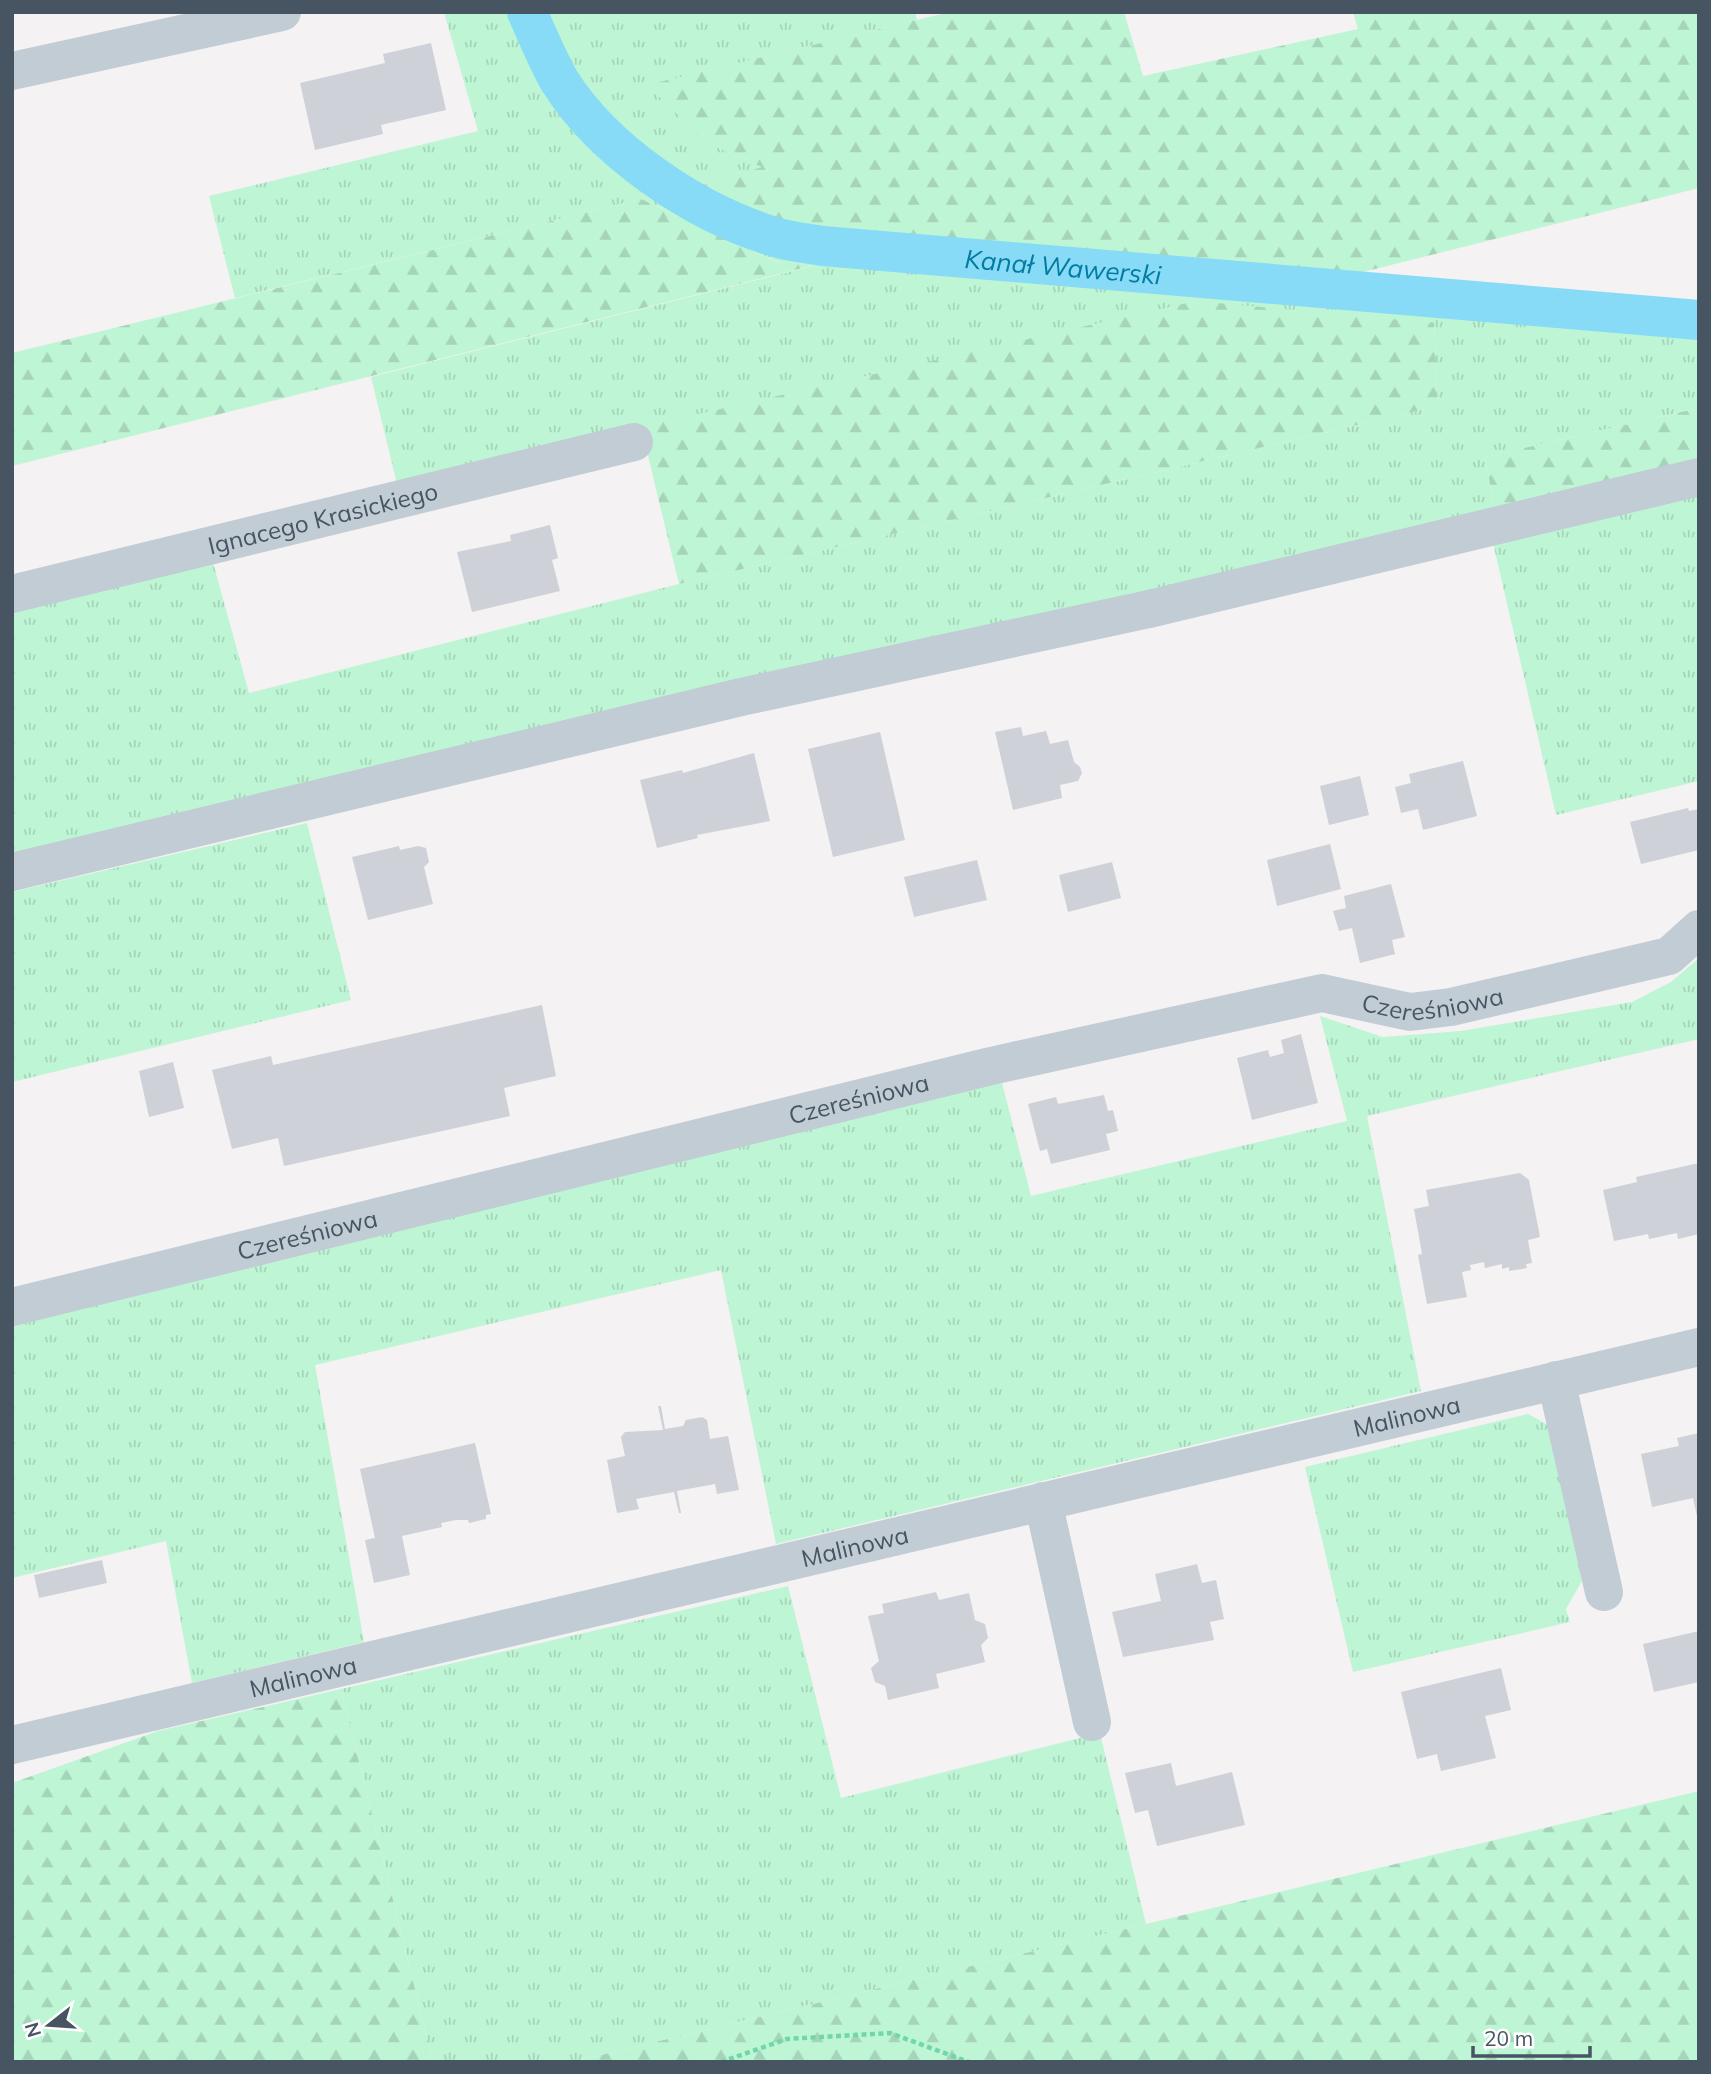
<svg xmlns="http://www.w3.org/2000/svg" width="1711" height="2074" font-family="Mulish,sans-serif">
	<defs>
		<pattern id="grass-tufts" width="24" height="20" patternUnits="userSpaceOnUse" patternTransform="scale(1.75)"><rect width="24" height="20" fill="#bef5d5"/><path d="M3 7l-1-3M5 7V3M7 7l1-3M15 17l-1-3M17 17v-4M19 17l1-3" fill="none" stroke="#a5d4b9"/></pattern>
		<pattern id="forest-firs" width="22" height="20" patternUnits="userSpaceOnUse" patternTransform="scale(1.75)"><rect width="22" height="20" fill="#bef5d5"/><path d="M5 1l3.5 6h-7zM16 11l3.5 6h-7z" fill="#a5d4b9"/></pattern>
	</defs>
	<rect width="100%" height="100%" fill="#f4f2f2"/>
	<!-- grass -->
	<g fill="url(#grass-tufts)">
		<polygon points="444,12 915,12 917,20 648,85 707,143 763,167 691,189 783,229 1699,308 1699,408 1485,457 1495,511 12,859 12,602 212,559 249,693 679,584 1438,406 1434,323 398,488 371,377 813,266 778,262 641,199 235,298 209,196 478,131"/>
		<polygon points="1699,494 1699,781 1556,815 1493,543"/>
		<polygon points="307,823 351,1000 12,1082 12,892"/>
		<polygon points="1699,958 1699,1039 1367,1116 1421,1391 776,1544 721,1270 315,1365 364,1642 192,1683 166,1541 12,1578 12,1322 1001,1079 1031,1196 1347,1121 1320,1016 1383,1037 1461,1031 1632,1002 1671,982"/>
		<polygon points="1528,1414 1550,1426 1584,1577 1566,1609 1570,1622 1353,1672 1305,1467"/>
		<polygon points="788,1586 841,1798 1100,1733 1146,1924 572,2062 433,2062 341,1689"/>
	</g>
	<!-- forest -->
	<g fill="url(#forest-firs)">
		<polygon points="950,12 1124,12 1143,76 1358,29 1353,12 1699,12 1699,188 1343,277 783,229 690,189 762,167 707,143 647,85"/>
		<polygon points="641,199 777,262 815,265 12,466 12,353"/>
		<polygon points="1196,301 1434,323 1438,406 679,584 641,427"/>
		<polygon points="1699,408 1699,463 1495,511 1485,457"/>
		<polygon points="341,1689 433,2062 12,2062 12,1783 158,1731"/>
		<polygon points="1699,1791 1699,2062 572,2062"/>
	</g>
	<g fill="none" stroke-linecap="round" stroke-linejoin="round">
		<!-- canal -->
		<path stroke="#87dbf6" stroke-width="40" id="s1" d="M527 12C537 34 547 59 559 80 603 151 695 213 775 237 790 242 807 243 823 246L1699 320"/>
	</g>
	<!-- building -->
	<g fill="#ced1d8">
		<polygon points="431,43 446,110 381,125 383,134 315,150 300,83 385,63 383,54"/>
		<polygon points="550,525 558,558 552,560 560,591 472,612 457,552 511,541 510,535"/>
		<polygon points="1021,727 1023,736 1046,731 1050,744 1068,740 1074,762 1080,767 1082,773 1078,781 1060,785 1062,798 1013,810 995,732"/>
		<polygon points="880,732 905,840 833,857 808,749"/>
		<polygon points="754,753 770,821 697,835 698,838 657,848 640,780 682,770 683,773"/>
		<polygon points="1463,761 1477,816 1423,830 1418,809 1401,813 1395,787 1411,783 1409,774"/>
		<polygon points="1360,776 1369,815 1329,825 1320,786"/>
		<polygon points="1688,808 1689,811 1699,809 1699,850 1641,864 1630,822"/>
		<polygon points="1330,844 1341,889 1277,906 1267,860"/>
		<polygon points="399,846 400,850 418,846 426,848 429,862 424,867 433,904 368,920 352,857"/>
		<polygon points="977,860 987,900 914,917 904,877"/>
		<polygon points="1112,862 1121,898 1068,912 1059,875"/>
		<polygon points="1391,884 1405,937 1392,940 1395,954 1360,963 1352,928 1339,931 1333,911 1346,908 1344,896"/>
		<polygon points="542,1005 556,1076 504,1088 510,1116 284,1166 278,1138 232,1149 212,1070 271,1056 273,1065"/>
		<polygon points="1301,1034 1318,1103 1252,1120 1237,1058 1268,1050 1270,1057 1284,1053 1281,1040"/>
		<polygon points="173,1062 184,1108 149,1117 139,1071"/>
		<polygon points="1104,1095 1108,1111 1113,1110 1118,1131 1106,1134 1110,1150 1051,1164 1047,1149 1040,1151 1028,1104 1056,1097 1058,1104"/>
		<polygon points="1699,1163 1699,1234 1678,1239 1677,1233 1649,1239 1648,1234 1614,1241 1603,1190 1637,1182 1636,1177"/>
		<polygon points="1520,1173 1529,1180 1540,1237 1528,1240 1532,1263 1526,1264 1527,1268 1509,1271 1509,1267 1502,1269 1502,1264 1485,1268 1484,1262 1470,1265 1471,1270 1462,1272 1467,1297 1427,1304 1418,1255 1422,1254 1414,1209 1429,1206 1426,1190"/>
		<polygon points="658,1406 661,1406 665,1429 683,1426 686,1420 702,1417 707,1420 710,1439 728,1436 739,1490 717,1494 715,1484 677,1491 681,1513 679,1513 674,1492 636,1499 639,1509 617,1513 607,1460 625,1456 621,1437 625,1432 663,1430"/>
		<polygon points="1699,1433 1699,1521 1698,1521 1693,1498 1652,1507 1641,1454 1679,1446 1677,1438"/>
		<polygon points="475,1443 491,1514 486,1515 486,1519 469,1523 468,1520 456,1520 441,1523 442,1527 402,1536 410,1575 374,1583 365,1540 375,1538 360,1469"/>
		<polygon points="102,1560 107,1583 39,1598 34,1575"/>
		<polygon points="1197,1564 1202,1583 1216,1580 1224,1619 1210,1622 1214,1640 1123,1657 1112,1612 1161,1601 1155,1574"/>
		<polygon points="936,1592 939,1600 969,1593 975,1620 985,1624 988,1638 981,1645 985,1662 936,1674 939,1688 888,1700 885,1686 875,1682 871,1668 879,1661 868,1616 884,1613 882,1604"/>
		<polygon points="1699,1631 1699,1682 1654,1692 1643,1644"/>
		<polygon points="1501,1668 1511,1710 1485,1716 1496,1758 1441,1771 1437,1754 1417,1759 1401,1692"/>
		<polygon points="1171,1763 1176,1786 1232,1772 1245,1825 1157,1846 1148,1810 1135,1813 1125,1773"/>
	</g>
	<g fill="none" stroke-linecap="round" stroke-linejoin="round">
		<!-- path -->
		<polyline stroke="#71d7a8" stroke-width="4.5" stroke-dasharray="5 3.5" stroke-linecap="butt" points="721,2062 787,2039 890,2033 969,2062"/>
		<!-- minor -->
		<g stroke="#c2ccd5" stroke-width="38">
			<polyline points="12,71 282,12"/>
			<path id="s2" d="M12 594 634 442"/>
			<polyline points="12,872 741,697 1149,609 1699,477"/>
			<path id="s3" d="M12 1307 991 1066 1322 993 1410 1012 1451 1007 1669 956 1699 929"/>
			<polyline points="1556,1380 1604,1592"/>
			<polyline points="1043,1501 1092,1722"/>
			<path id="s4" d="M12 1745 1699 1347"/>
		</g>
	</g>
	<g text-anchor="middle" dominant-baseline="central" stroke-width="5" stroke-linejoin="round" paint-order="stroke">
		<!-- street labels -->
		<g font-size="24" fill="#475462" stroke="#fff">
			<text stroke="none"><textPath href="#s2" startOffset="320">Ignacego Krasickiego</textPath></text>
			<text stroke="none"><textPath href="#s3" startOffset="1460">Czereśniowa</textPath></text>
			<text stroke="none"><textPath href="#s3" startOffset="872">Czereśniowa</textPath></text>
			<text stroke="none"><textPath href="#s3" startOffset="304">Czereśniowa</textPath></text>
			<text stroke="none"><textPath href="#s4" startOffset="1433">Malinowa</textPath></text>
			<text stroke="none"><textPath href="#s4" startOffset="866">Malinowa</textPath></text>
			<text stroke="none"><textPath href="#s4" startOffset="299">Malinowa</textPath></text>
		</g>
		<!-- water labels -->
		<g font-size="26" font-style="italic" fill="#037ba2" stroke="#fff">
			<text stroke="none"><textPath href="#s1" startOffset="637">Kanał Wawerski</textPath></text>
		</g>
	</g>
	<!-- border -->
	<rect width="1711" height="2074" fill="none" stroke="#475462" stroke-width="28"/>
	<!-- north arrow -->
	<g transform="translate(49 2025) rotate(253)" stroke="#ffffff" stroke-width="5" paint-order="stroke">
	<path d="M0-5L12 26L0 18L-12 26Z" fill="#475462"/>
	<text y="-10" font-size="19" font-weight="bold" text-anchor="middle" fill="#475462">N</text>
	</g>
	<!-- scale -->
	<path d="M1473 2046v10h117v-10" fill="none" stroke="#475462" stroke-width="3.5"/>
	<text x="1484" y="2046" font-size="21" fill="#475462" stroke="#ffffff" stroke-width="5" paint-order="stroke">20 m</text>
</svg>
